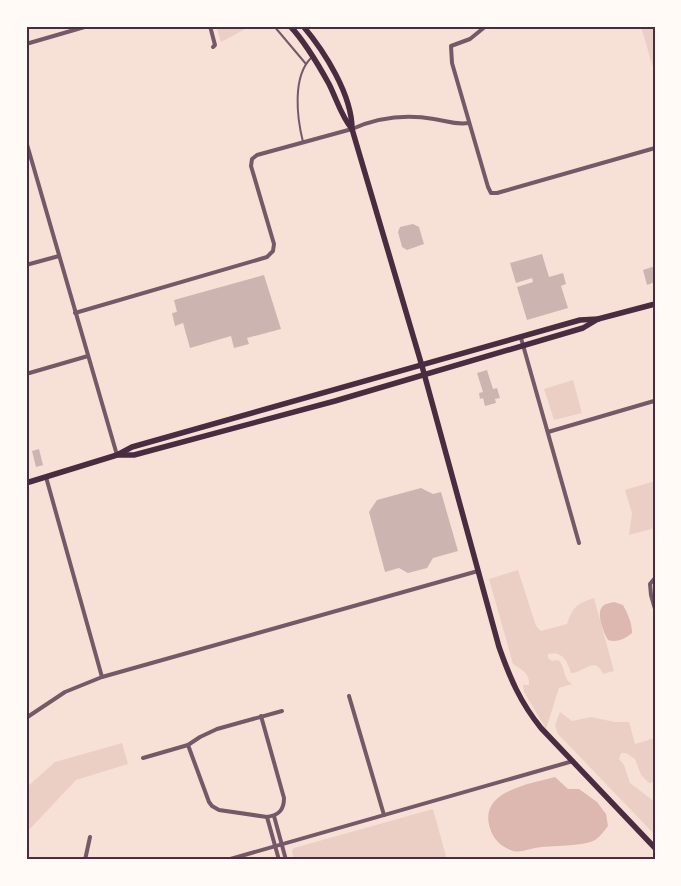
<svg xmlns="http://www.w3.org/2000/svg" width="681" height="886" font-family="'IBM Plex Sans',sans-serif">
	<rect width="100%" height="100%" fill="#f7e1d7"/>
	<!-- green -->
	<g fill="#ebcfc5">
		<polygon points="216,26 251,26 221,42"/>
		<polygon points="643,26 655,26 655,74 641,27"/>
		<polygon points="573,380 582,413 554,420 544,389"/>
		<polygon points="655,481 655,528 629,535 632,513 625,490"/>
		<path d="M518 570 536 626 541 631 567 624C573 606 577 604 594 598L614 671 603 674C595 655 584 673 571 673 568 662 562 650 548 654V658L552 661 558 660C566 667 562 678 572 684L559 688 546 729 524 692 523 685H529C530 673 522 670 513 664L489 579Z"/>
		<polygon points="560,712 572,721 591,717 615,722 629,722 635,744 655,738 655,782 649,783 641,775 635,759 626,753 621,753 619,759 624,765 630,783 655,802 655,835 558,734 555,725"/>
		<polygon points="122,743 128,764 76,780 26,833 26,788 55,762"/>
		<polygon points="433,809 447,860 329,858 294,860 292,851 294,848"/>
	</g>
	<!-- water -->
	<g fill="#dcb8b0">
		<path d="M614 602 623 605C628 614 632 623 632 633 625 639 616 643 608 640 604 633 596 614 602 607 604 604 610 603 614 602Z"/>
		<path d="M555 777 568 789H579L597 802 606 814 608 826C604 831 600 837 595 840 583 847 551 845 535 848 529 849 519 853 513 851 501 847 493 839 490 828 478 791 530 784 555 777Z"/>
	</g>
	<!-- building -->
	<g fill="#ccb4b1">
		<polygon points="413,224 419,227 424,244 407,250 402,247 398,232 400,227"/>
		<polygon points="542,254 549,277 563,273 566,284 561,286 568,308 527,320 517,287 533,282 532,278 516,283 510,263"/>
		<polygon points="655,266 655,282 647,285 643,270"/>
		<polygon points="264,275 281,329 247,338 249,344 234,348 231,336 190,348 183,323 175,326 172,313 177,312 174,300"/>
		<polygon points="487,370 493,389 497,388 500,398 495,399 496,403 485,406 483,398 480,399 479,393 483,392 477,373"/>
		<polygon points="39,449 43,465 36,467 32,451"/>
		<polygon points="421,488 433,494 441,492 458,551 433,558 427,568 408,573 399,568 385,572 369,512 377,500"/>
	</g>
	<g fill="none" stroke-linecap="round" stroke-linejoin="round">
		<!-- service -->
		<g stroke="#755966" stroke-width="2">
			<polyline points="274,26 306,64"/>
			<path d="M303 142C297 118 292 77 311 58"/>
		</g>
		<!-- minor -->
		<g stroke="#755966" stroke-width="4">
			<polyline points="210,26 215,45 213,47"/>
			<polyline points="486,26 470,39 451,46 452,63 488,187 491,193 497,193 655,148"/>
			<polyline points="26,44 88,26"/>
			<polyline points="26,141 117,455"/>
			<polyline points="26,265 59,256"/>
			<path d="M75 313 267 257 273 251 274 244 251 166 252 159 257 155 352 129C379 117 405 114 434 119 448 121 454 125 469 123"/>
			<polyline points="521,338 579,543"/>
			<polyline points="26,374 88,356"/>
			<polyline points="548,432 654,401"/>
			<polyline points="46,477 102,677"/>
			<polyline points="655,578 650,584 651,595 655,609"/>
			<polyline points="349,696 384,815"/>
			<polyline points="26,718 65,692 102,677 478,571"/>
			<path d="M188 745 209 802 212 806 219 810 267 817C279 815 284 810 284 798L261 716"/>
			<polyline points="143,758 188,745 200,737 217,729 282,711"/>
			<polyline points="274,816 286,860"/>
			<polyline points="267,817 279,860"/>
			<polyline points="85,860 90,837"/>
			<polyline points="227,860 573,761"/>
		</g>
		<!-- secondary -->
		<g stroke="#4a2c40" stroke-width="5.5">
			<path d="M290 26C306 43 318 64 329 84 337 100 341 116 352 129"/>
			<path d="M303 26C325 52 352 95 352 129L422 366 499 647C510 678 520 702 541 728L655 848"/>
			<polyline points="119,455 134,455 335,401 583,328 598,319 655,304"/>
			<polyline points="26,483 117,455 132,447 580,320 598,319"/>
		</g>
	</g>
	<!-- border -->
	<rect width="681" height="886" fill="none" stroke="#fffaf5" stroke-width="55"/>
	<rect x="28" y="28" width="626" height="830" fill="none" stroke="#4a2c40" stroke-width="2"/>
</svg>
